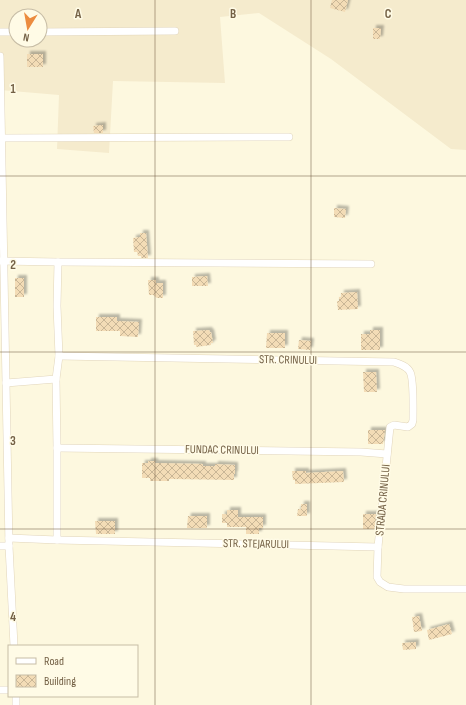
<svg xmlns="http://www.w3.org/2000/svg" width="466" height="705" font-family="'Sofia Sans Condensed',sans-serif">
	<defs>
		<pattern id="building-cross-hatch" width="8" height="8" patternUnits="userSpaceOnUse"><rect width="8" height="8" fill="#f3dcb6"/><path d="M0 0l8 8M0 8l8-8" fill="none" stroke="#c9b696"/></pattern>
		<filter id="shadow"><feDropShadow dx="3" dy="-3" stdDeviation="1" flood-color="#0004"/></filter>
	</defs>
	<rect width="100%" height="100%" fill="#fdf8df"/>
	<!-- residential -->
	<path fill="#f5ebcd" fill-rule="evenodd" d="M0 0H466V150L451 149 331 59 259 13 220 17 225 83 113 81 109 153 57 149 59 95 0 90ZM16 16H40V40H16Z"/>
	<!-- building -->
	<g fill="url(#building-cross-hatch)" filter="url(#shadow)">
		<polygon points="332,0 348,0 345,12 330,8"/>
		<polygon points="373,28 381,28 380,39 373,39"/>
		<rect x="27" y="54" width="16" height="13"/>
		<polygon points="103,125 103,133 94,133 93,126"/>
		<polygon points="334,208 346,209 345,218 334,217"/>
		<polygon points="140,233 146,233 148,258 141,258 141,256 138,256 137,252 134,252 133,238 140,237"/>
		<polygon points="207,276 208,286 192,286 192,277"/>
		<rect x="15" y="278" width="9" height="19"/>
		<polygon points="148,280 156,280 156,283 163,283 163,298 157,298 153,295 149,295"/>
		<polygon points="357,292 358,309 338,310 337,301 339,301 339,297 341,297 341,293"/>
		<polygon points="96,317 117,317 117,321 139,322 138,337 120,336 120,331 96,331"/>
		<polygon points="209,330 210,332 211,332 213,343 211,343 211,345 196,347 196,345 194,345 193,331"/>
		<polygon points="370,330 380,330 380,350 361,350 361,334 370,334"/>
		<polygon points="267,333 285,333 285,348 266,348"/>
		<polygon points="299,340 311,341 310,350 298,349"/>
		<polygon points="363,372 376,372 377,392 364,392"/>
		<polygon points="368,430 385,430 383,444 368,444"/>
		<polygon points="148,461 155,461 155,463 203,464 203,466 215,466 215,464 235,465 235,474 234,474 234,480 169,479 169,481 150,481 150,478 142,478 142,463 148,463"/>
		<polygon points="292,471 306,471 306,473 343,471 344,482 295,484 295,480 293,480"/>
		<polygon points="301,504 307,504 307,516 297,516 298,509 301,509"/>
		<polygon points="227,510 238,510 238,517 263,517 263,528 259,528 259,534 246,534 246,527 227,527 227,523 222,523 222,514 227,514"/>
		<polygon points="363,514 376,514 375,529 363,529"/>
		<polygon points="188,516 207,516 207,528 187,528"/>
		<polygon points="95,521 115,521 115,534 96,534"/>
		<polygon points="419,616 422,631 414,632 412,617"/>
		<polygon points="449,624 452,634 429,640 427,630"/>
		<polygon points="416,642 416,649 403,650 402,643"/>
	</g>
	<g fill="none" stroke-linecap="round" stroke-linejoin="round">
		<defs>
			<g id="street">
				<polyline points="0,32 16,32"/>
				<polyline points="40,32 175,31"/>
				<polyline points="0,56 9,546 14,646"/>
				<polyline points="2,138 289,137"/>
				<polyline points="0,261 58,262 371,264"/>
				<path d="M59 356 394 362C400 364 407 366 410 372 414 379 413 411 413 420L412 424 408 427 394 425 390 427 378 547"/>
				<polyline points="6,383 56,379"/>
				<polyline points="57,448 361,452 387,454"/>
				<polyline points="9,538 57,540 378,547 377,577 380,582 388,587 404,589 466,589"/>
				<polyline points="57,540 57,448 56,379 59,356 57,306 58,262"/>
				<polyline points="0,546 9,546"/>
				<polyline points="0,690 9,690"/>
				<polyline points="16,696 16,705"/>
			</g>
		</defs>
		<!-- street casing -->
		<use href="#street" stroke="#e1d5bb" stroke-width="8"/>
		<!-- street -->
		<use href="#street" stroke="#fff" stroke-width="7"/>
	</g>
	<!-- grid -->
	<path fill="none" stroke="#746146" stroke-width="1" stroke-opacity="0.55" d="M155 0V705M311 0V705M0 176H466M0 352H466M0 529H466"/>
	<g text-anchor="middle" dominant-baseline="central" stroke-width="3" stroke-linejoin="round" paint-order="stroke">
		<!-- street labels -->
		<g font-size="12" fill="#746146" stroke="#fffbe6">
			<text transform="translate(288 360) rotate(1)">STR. CRINULUI</text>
			<text transform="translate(222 450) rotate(1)">FUNDAC CRINULUI</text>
			<text transform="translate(383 500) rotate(-85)">STRADA CRINULUI</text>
			<text transform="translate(256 544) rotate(1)">STR. STEJARULUI</text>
		</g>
	</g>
	<g font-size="13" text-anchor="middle" font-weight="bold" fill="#746146" stroke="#fffbe6" stroke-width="3" stroke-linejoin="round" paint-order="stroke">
		<text x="78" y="18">A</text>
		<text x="233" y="18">B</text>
		<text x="388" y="18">C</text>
		<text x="13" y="93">1</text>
		<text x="13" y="269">2</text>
		<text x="13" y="445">3</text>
		<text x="13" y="621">4</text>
	</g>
	<!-- legend -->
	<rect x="8" y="645" width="130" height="52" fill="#fffbe6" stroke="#c7bda6"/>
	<rect x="16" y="658" width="20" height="6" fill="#ffffff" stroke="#c7bda6"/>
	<text x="44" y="665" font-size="12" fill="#746146">Road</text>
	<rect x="16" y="675" width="20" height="12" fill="url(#building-cross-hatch)" stroke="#c7bda6"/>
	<text x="44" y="685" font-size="12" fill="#746146">Building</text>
	<!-- north arrow -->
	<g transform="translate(28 28) rotate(191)"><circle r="19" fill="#fffbe6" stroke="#c7bda6"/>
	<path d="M0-3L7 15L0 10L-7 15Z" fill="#ec8c3f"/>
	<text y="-6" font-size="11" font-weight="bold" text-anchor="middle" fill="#746146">N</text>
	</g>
</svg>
